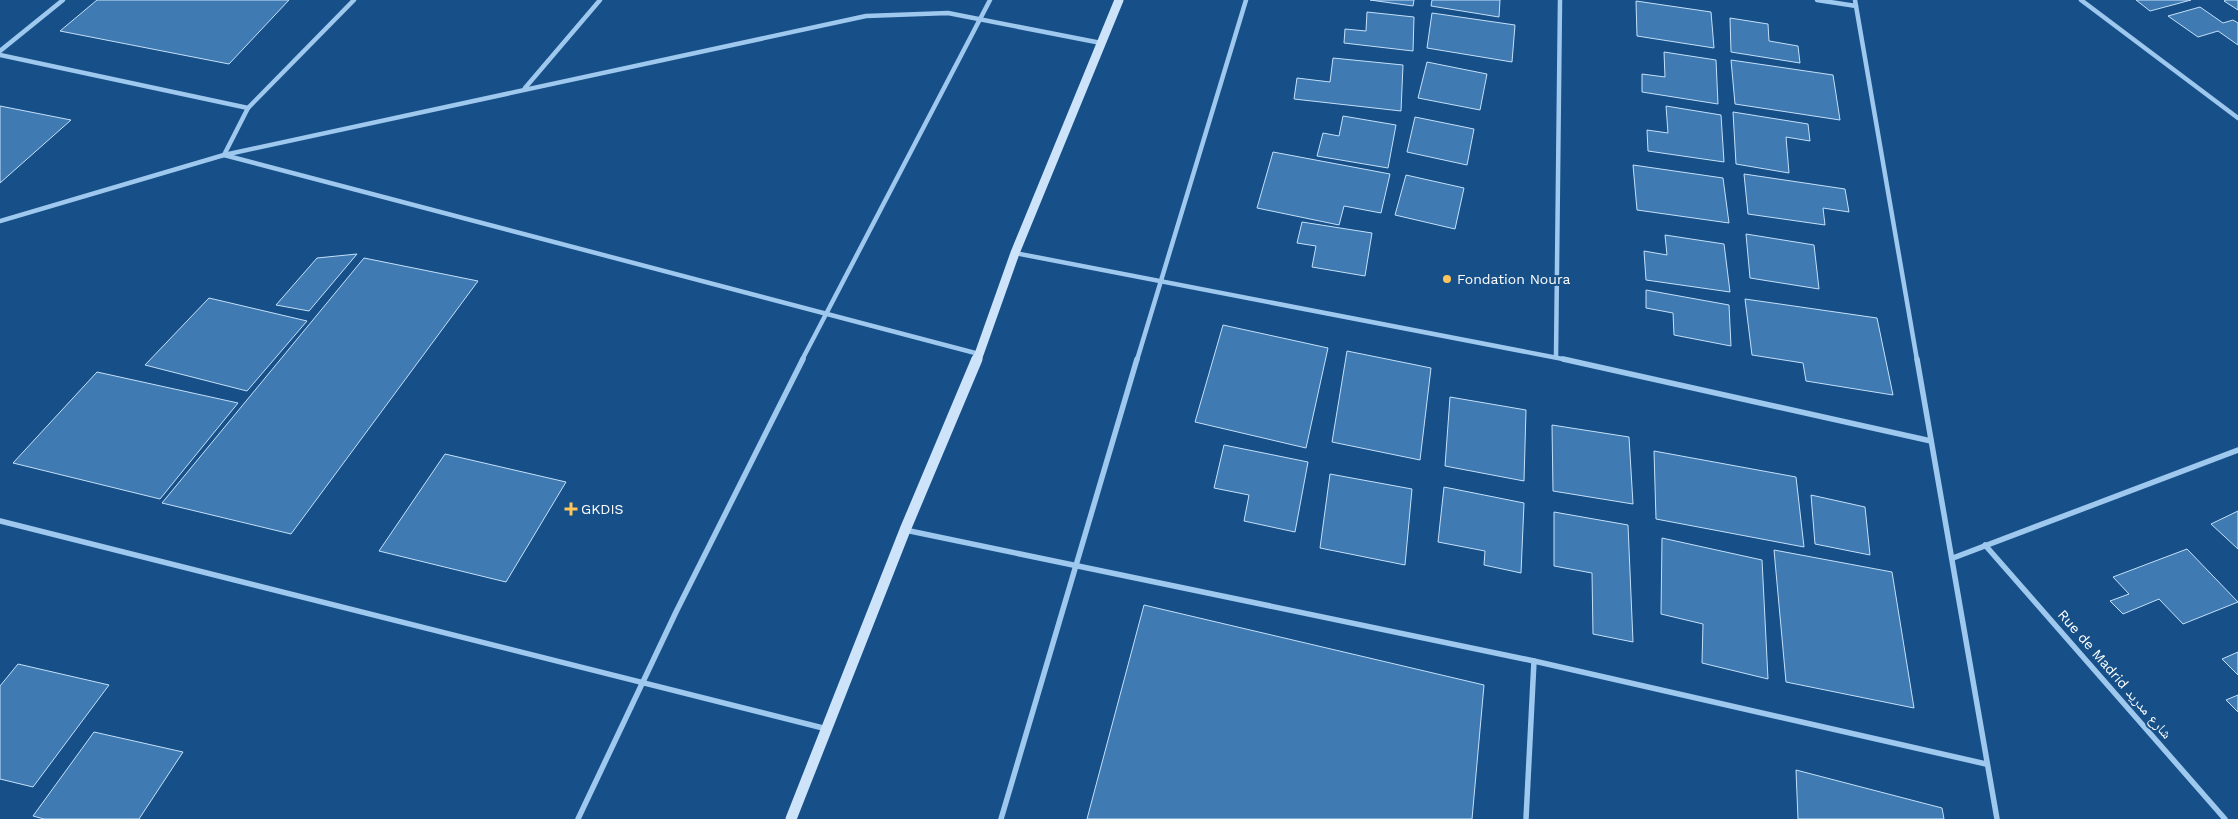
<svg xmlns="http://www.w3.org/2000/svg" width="2238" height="819" font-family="'Work Sans','Noto Naskh Arabic',sans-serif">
	<rect width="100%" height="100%" fill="#175088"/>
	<!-- building -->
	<g fill="#3f7ab2" stroke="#c4e0fa">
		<polygon points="97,0 289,0 229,64 60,31"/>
		<polygon points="1370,0 1414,0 1413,6"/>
		<polygon points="1432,0 1500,0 1499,17 1431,6"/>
		<polygon points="2136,0 2191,0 2150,11"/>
		<polygon points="2238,0 2238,10 2224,1 2226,0"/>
		<polygon points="1636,1 1711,12 1714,48 1637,36"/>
		<polygon points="2200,7 2223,23 2233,20 2238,23 2238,45 2218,31 2198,37 2168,16"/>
		<polygon points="1367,12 1414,17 1413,51 1344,43 1345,29 1366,31"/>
		<polygon points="1432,13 1515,25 1512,62 1427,48"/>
		<polygon points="1730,18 1768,24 1769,41 1798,46 1800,63 1731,52"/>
		<polygon points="1664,52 1716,60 1718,104 1642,92 1642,74 1665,77"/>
		<polygon points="1333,58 1403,65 1401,111 1294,99 1297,78 1330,82"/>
		<polygon points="1731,60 1833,75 1840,120 1735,104"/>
		<polygon points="1427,62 1487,74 1480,110 1418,98"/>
		<polygon points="0,106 71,120 0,183"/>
		<polygon points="1666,106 1721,115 1724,162 1648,151 1647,130 1668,133"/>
		<polygon points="1733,112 1808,124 1810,141 1786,137 1789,173 1736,164"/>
		<polygon points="1343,116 1396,125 1388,168 1317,156 1323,133 1339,136"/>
		<polygon points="1415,117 1474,129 1467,165 1407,152"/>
		<polygon points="1273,152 1390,174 1381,213 1344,206 1339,225 1257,208"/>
		<polygon points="1633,165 1723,178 1729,223 1637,210"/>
		<polygon points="1744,174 1845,189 1849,212 1823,208 1825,225 1748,214"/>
		<polygon points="1406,175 1464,188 1455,229 1395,215"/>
		<polygon points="1302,222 1372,233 1365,276 1312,267 1316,246 1297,243"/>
		<polygon points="1746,234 1814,245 1819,289 1750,278"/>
		<polygon points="1665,235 1724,244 1730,292 1646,280 1644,251 1667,255"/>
		<polygon points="357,254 309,311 276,305 317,258"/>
		<polygon points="364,258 478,281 291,534 162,503"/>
		<polygon points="1646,290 1729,305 1731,346 1674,335 1673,313 1646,308"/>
		<polygon points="209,298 307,321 247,391 145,365"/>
		<polygon points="1745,299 1877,318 1893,395 1806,381 1803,363 1752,355"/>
		<polygon points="1223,325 1328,348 1306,448 1195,422"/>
		<polygon points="1347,351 1431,368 1420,460 1332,442"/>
		<polygon points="97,372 238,403 160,499 13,463"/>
		<polygon points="1450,397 1526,410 1524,481 1445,466"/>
		<polygon points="1552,425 1629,437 1633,504 1553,491"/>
		<polygon points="1224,445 1308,462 1295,532 1244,521 1249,495 1214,488"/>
		<polygon points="1654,451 1796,477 1804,547 1656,519"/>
		<polygon points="445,454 566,482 506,582 379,551"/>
		<polygon points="1330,474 1412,489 1405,565 1320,548"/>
		<polygon points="1444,487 1524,503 1521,573 1484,565 1485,551 1438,542"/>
		<polygon points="1811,495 1865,507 1870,555 1815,544"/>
		<polygon points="2238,511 2238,549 2211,524"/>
		<polygon points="1554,512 1628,525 1633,642 1593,634 1592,573 1554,566"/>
		<polygon points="1662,538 1762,560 1768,679 1702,663 1703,624 1661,614"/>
		<polygon points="2187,549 2238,602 2183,624 2159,599 2123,614 2110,601 2129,594 2113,577"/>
		<polygon points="1774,550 1892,572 1914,708 1786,682"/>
		<polygon points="1144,605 1484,685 1472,819 1087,819"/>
		<polygon points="2238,652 2238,675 2222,659"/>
		<polygon points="18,664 109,685 33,787 0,779 0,686"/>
		<polygon points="2238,695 2238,712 2226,700"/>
		<polygon points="94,732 183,752 139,819 44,819 33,816"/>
		<polygon points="1796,770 1942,808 1944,819 1798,819"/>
	</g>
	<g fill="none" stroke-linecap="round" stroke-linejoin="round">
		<!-- minor-far1 -->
		<g stroke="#9fc8ee" stroke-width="4.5">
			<polyline points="354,0 248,108 224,155 979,354"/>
			<polyline points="1817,0 1856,6"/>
			<polyline points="1855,0 1917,360"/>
			<polyline points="2081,0 2238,118"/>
			<polyline points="0,51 63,0"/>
			<polyline points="0,55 248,108"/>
			<polyline points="525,88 600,0"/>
			<polyline points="0,221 224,155 866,16 948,13 1101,43"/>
			<polyline points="1015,253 1568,360"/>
			<polyline points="1556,357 1560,0"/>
			<polyline points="802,360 990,0"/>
			<polyline points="1137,360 1246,0"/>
		</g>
		<!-- minor -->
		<g stroke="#9fc8ee" stroke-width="5.5">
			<polyline points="1563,359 1931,441"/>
			<polyline points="1917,359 1997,819"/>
			<polyline points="0,521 827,729"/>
			<polyline points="905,530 1534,661 1986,764"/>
			<polyline points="1985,545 2225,819"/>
			<polyline points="1953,558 2238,450"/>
			<polyline points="578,819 676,612 803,359"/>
			<polyline points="1001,819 1137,359"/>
			<polyline points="1526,819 1534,661"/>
		</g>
		<!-- secondary-far1 -->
		<polyline stroke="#cce3fa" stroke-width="9" points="977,360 1015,253 1119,0"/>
		<!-- secondary -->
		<polyline stroke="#cce3fa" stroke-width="11" points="791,819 905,530 977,359"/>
	</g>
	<!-- markers -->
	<g fill="#ffc55b" stroke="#175088" stroke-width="2">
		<circle cx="1447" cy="279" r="5"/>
		<path d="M568.5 501.5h5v5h5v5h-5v5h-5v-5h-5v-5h5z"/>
	</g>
	<g text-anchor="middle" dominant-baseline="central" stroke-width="4" stroke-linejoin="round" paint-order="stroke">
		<!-- poi labels -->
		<g font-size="14" fill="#fff" stroke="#175088" text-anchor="start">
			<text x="1457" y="279">Fondation Noura</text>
			<text x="581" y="509">GKDIS</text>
		</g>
		<!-- street labels -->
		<g font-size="14" fill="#fff" stroke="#175088">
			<text transform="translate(2115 674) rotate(49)">Rue de Madrid شارع مدريد</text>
		</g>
	</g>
</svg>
